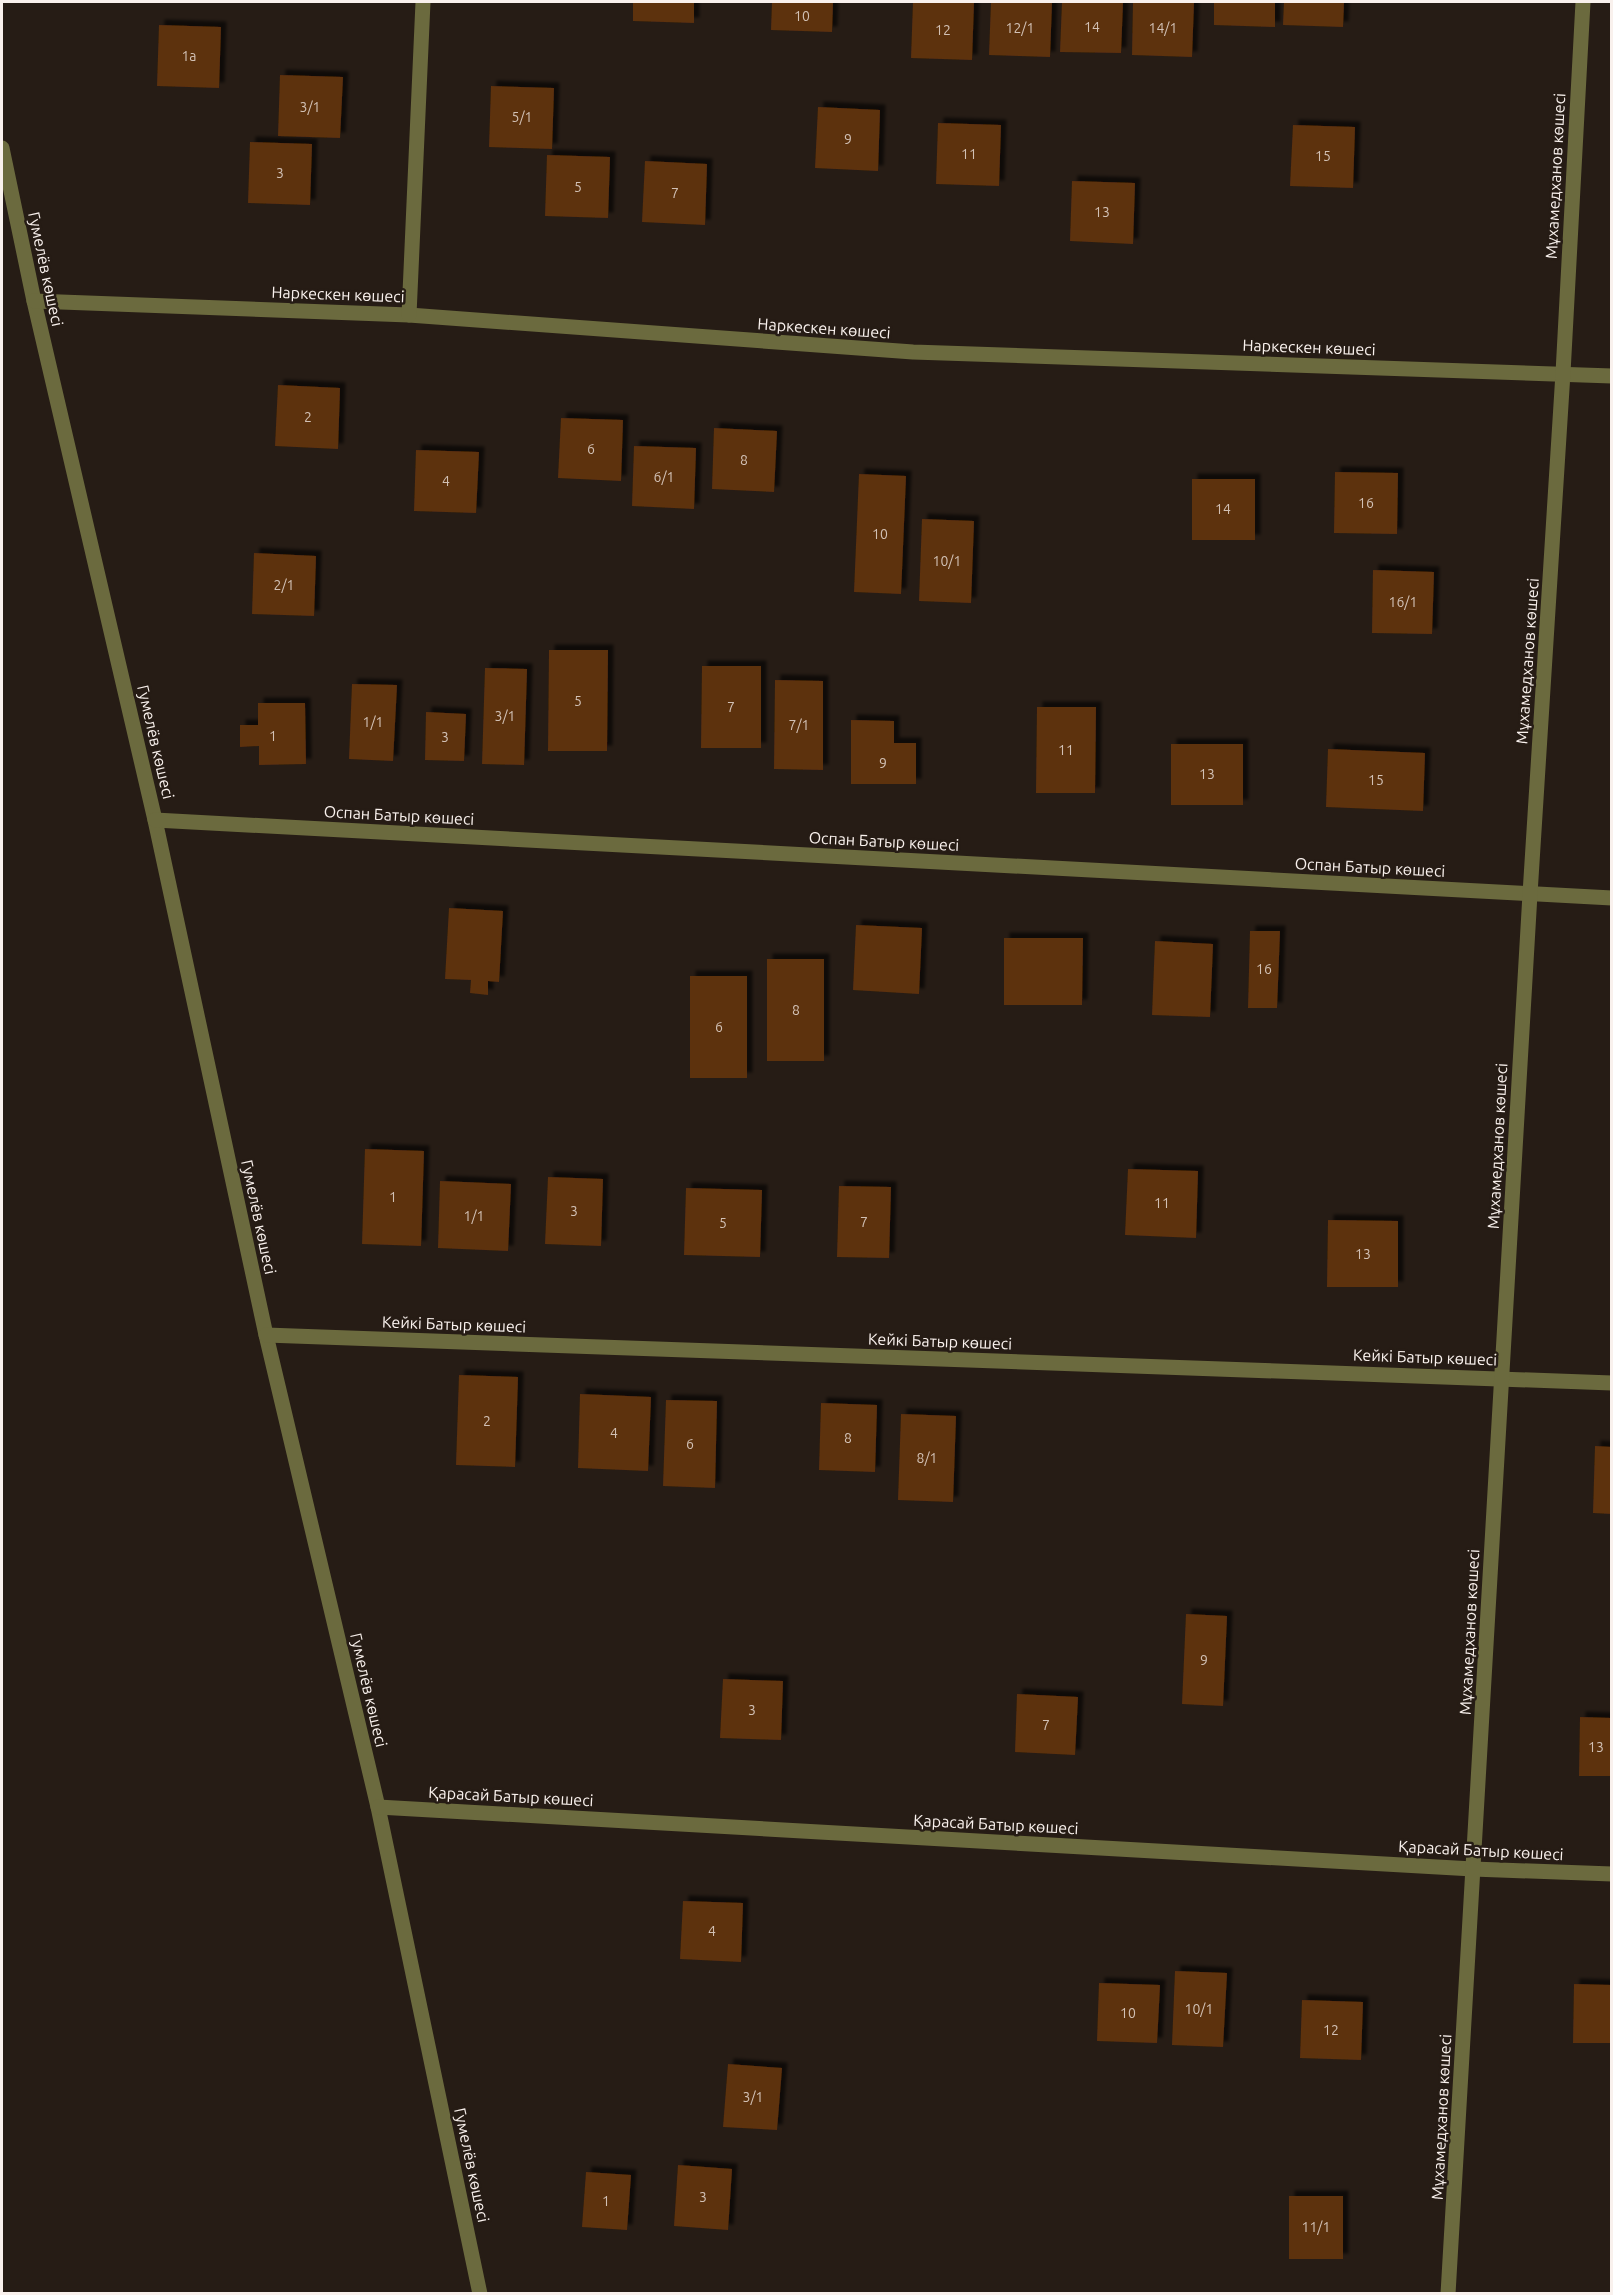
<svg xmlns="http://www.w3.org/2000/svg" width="1613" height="2295" font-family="Ubuntu,sans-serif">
	<defs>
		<filter id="shadow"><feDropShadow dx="5.5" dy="-5.5" stdDeviation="1.5" flood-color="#0009"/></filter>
	</defs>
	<rect width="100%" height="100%" fill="#261c15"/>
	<!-- building -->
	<g fill="#5d300c" filter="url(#shadow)">
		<polygon points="633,2 694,2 694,23 633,21"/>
		<polygon points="772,2 833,2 832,32 771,30"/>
		<polygon points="913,2 974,2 972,60 911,58"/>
		<polygon points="991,2 1052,2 1050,57 989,55"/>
		<polygon points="1062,2 1123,2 1121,53 1060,52"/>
		<polygon points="1133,2 1194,2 1192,57 1132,55"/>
		<polygon points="1214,2 1275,2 1275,27 1214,25"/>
		<polygon points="1284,2 1344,2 1343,27 1283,25"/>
		<polygon points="159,25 221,27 219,88 157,86"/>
		<polygon points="280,75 343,77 340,138 278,136"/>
		<polygon points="491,86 554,88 552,149 489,147"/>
		<polygon points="818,107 880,110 878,171 815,168"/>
		<polygon points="938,123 1001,125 999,186 936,184"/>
		<polygon points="1293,125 1355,127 1353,188 1290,186"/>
		<polygon points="250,142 312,144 310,205 248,203"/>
		<polygon points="547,155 610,157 608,218 545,216"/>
		<polygon points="645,161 707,164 705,225 642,222"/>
		<polygon points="1072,181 1135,183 1133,244 1070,241"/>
		<polygon points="278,385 340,388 338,449 275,446"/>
		<polygon points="561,418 623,420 621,481 558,478"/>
		<polygon points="714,428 777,431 774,492 712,489"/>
		<polygon points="634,446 696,448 694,509 632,506"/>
		<polygon points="416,450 479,452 476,513 414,511"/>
		<polygon points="1335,472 1398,473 1397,534 1334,533"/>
		<polygon points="859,474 906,476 901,594 854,592"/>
		<rect x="1192" y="479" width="63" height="61"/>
		<polygon points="922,519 974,521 971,603 919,601"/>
		<polygon points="254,553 316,556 314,616 252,614"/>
		<polygon points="1373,570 1434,572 1432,634 1372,633"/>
		<polygon points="549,650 608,650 607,751 548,751"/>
		<polygon points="702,666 761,666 761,748 701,748"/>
		<polygon points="485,668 527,669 524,765 482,764"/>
		<polygon points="775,680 823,681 823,770 774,769"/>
		<polygon points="352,684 397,685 393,761 349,759"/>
		<polygon points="258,703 305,703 306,764 259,765 259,746 240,747 240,725 258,725"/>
		<polygon points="1037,707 1096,707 1095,793 1036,793"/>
		<polygon points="426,712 466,714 464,761 425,760"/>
		<polygon points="851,720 894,721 894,743 916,743 916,784 851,784"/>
		<rect x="1171" y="744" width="72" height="61"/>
		<polygon points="1328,749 1425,753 1423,811 1326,807"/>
		<polygon points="449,908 503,911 499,982 488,981 488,995 470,993 471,980 445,979"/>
		<polygon points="856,925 922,928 919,994 853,990"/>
		<polygon points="1250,931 1280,931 1277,1008 1248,1008"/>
		<polygon points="1004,938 1083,938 1082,1005 1004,1005"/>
		<polygon points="1155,941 1213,944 1210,1017 1152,1015"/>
		<rect x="767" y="959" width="57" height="102"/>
		<rect x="690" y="976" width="57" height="102"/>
		<polygon points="365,1149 424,1151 421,1246 362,1244"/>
		<polygon points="1128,1169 1198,1171 1196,1238 1125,1235"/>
		<polygon points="548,1177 603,1179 601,1246 545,1244"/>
		<polygon points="440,1181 511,1184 508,1251 438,1248"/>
		<polygon points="839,1186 891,1187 889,1258 837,1257"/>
		<polygon points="686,1188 762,1190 760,1257 684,1255"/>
		<polygon points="1328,1220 1398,1221 1398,1287 1327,1287"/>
		<polygon points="459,1375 518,1377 515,1467 456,1465"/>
		<polygon points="580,1394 651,1397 648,1471 578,1468"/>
		<polygon points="666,1400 717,1401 715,1488 663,1486"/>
		<polygon points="821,1403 877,1405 875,1472 819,1470"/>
		<polygon points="901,1414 956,1416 953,1502 898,1500"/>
		<polygon points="1595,1446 1612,1447 1612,1514 1593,1513"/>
		<polygon points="1186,1614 1227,1616 1223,1706 1182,1704"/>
		<polygon points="723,1679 783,1681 781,1740 720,1738"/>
		<polygon points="1017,1694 1078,1697 1075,1755 1015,1752"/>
		<polygon points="1580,1717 1612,1718 1612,1776 1579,1776"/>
		<polygon points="683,1901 743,1903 741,1962 680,1959"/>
		<polygon points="1175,1971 1227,1973 1223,2047 1172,2045"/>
		<polygon points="1099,1983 1160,1985 1157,2043 1097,2041"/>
		<polygon points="1574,1984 1612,1985 1612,2043 1573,2043"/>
		<polygon points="1302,2000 1363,2002 1361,2060 1300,2058"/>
		<polygon points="728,2064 782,2068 777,2130 723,2127"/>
		<polygon points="678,2165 732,2169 728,2230 674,2226"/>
		<polygon points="586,2172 631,2175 627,2230 582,2227"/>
		<rect x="1289" y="2196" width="54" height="63"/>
	</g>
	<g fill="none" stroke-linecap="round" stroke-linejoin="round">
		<!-- minor -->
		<g stroke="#6b6a3e" stroke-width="15">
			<polyline points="2,148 34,301 155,820 266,1335 378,1807 480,2294"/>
			<polyline points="34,301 409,315 913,352 1612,376"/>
			<polyline points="409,315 423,2"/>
			<polyline points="155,820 1612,898"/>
			<polyline points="266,1335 1612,1383"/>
			<polyline points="378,1807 1473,1869 1612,1874"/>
			<polyline points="1448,2294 1530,894 1563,373 1583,2"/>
		</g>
	</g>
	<g text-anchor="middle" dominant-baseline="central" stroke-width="5" stroke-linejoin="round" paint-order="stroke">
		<!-- number labels -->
		<g font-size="14" fill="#d2c1b5">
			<text x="802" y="16">10</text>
			<text x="1092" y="27">14</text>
			<text x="1020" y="28">12/1</text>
			<text x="1163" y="28">14/1</text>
			<text x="943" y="30">12</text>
			<text x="189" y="56">1а</text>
			<text x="310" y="107">3/1</text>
			<text x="522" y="117">5/1</text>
			<text x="848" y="139">9</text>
			<text x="969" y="154">11</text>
			<text x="1323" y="156">15</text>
			<text x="280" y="173">3</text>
			<text x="578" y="187">5</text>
			<text x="675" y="193">7</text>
			<text x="1102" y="212">13</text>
			<text x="308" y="417">2</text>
			<text x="591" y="449">6</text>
			<text x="744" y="460">8</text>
			<text x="664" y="477">6/1</text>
			<text x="446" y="481">4</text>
			<text x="1366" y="503">16</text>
			<text x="1223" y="509">14</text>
			<text x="880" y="534">10</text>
			<text x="947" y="561">10/1</text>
			<text x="284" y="585">2/1</text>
			<text x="1403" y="602">16/1</text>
			<text x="578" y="701">5</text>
			<text x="731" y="707">7</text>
			<text x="505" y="716">3/1</text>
			<text x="373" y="722">1/1</text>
			<text x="799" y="725">7/1</text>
			<text x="273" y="736">1</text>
			<text x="445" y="737">3</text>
			<text x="1066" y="750">11</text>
			<text x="883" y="763">9</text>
			<text x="1207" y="774">13</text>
			<text x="1376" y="780">15</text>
			<text x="1264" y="969">16</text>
			<text x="796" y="1010">8</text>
			<text x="719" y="1027">6</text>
			<text x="393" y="1197">1</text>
			<text x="1162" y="1203">11</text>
			<text x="574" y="1211">3</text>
			<text x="474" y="1216">1/1</text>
			<text x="864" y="1222">7</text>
			<text x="723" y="1223">5</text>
			<text x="1363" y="1254">13</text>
			<text x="487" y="1421">2</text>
			<text x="614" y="1433">4</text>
			<text x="848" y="1438">8</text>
			<text x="690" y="1444">6</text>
			<text x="927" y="1458">8/1</text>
			<text x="1204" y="1660">9</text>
			<text x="752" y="1710">3</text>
			<text x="1046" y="1725">7</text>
			<text x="1596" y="1747">13</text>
			<text x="712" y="1931">4</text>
			<text x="1199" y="2009">10/1</text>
			<text x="1128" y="2013">10</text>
			<text x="1331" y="2030">12</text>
			<text x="753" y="2097">3/1</text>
			<text x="703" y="2197">3</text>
			<text x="606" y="2201">1</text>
			<text x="1316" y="2227">11/1</text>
		</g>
		<!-- street labels -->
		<g font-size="16" fill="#f9f1ed" stroke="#261c15">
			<text transform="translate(1555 176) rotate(-87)">Мұхамедханов көшесі</text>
			<text transform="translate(46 269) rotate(78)">Гумелёв көшесі</text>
			<text transform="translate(338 294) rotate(2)">Наркескен көшесі</text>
			<text transform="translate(824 328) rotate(4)">Наркескен көшесі</text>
			<text transform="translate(1309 347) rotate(2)">Наркескен көшесі</text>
			<text transform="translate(1527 661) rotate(-86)">Мұхамедханов көшесі</text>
			<text transform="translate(156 742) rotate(77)">Гумелёв көшесі</text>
			<text transform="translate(399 815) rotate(3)">Оспан Батыр көшесі</text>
			<text transform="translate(884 841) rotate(3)">Оспан Батыр көшесі</text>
			<text transform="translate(1370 867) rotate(3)">Оспан Батыр көшесі</text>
			<text transform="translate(1497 1146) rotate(-87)">Мұхамедханов көшесі</text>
			<text transform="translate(259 1217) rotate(78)">Гумелёв көшесі</text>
			<text transform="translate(454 1324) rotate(2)">Кейкі Батыр көшесі</text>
			<text transform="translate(940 1341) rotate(2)">Кейкі Батыр көшесі</text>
			<text transform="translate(1425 1357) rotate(2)">Кейкі Батыр көшесі</text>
			<text transform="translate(1469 1632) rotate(-87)">Мұхамедханов көшесі</text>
			<text transform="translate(369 1690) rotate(77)">Гумелёв көшесі</text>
			<text transform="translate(511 1796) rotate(3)">Қарасай Батыр көшесі</text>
			<text transform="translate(996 1824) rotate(3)">Қарасай Батыр көшесі</text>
			<text transform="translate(1481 1850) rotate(3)">Қарасай Батыр көшесі</text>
			<text transform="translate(1441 2117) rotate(-87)">Мұхамедханов көшесі</text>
			<text transform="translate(472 2165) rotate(78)">Гумелёв көшесі</text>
		</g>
	</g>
	<!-- border -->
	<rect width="1613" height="2295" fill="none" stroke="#f9f1ed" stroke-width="6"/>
</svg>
